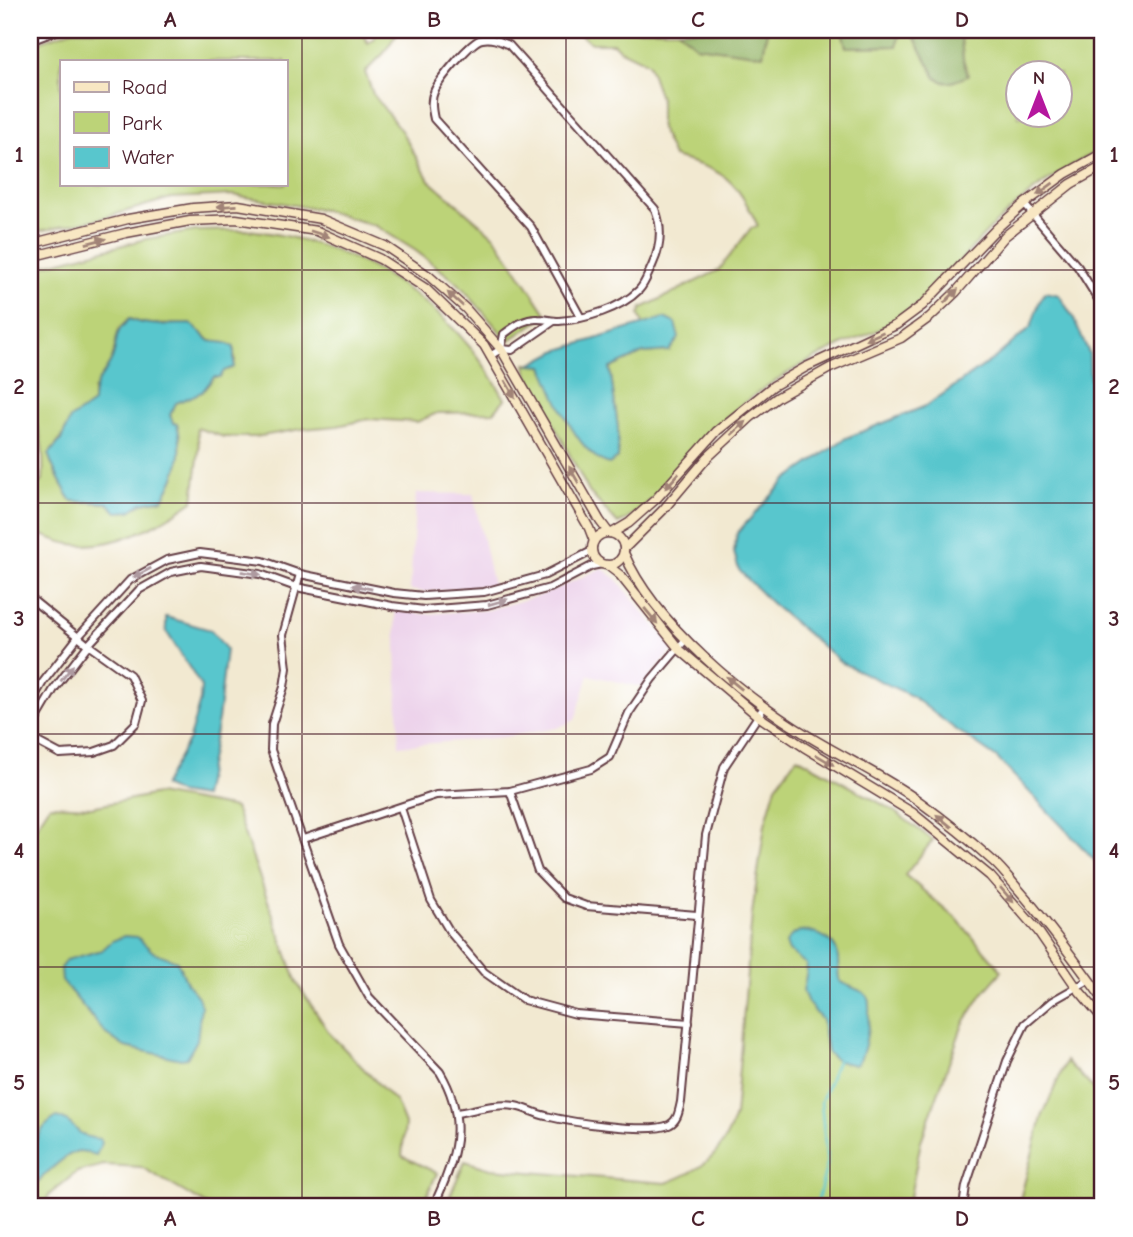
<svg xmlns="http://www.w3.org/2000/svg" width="1133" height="1237" font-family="'Comic Neue',sans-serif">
	<rect width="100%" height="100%" fill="#fff"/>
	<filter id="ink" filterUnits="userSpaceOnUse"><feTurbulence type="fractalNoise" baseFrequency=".0143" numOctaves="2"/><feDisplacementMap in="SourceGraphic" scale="14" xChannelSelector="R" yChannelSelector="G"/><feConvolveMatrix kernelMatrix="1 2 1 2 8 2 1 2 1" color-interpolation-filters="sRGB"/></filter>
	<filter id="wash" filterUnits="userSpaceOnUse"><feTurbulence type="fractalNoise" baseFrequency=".00686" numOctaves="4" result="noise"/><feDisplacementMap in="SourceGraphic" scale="28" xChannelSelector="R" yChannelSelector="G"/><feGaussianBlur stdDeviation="1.57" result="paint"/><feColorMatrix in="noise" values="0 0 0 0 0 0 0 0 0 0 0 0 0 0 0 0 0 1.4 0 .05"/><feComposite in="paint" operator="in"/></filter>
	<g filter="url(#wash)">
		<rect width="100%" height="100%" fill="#f2e9d1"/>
		<!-- built -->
		<g fill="#ecd1ea">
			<polygon points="416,493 473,494 493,585 424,592 410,590"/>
			<polygon points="602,568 617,579 673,649 641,687 589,675 575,720 557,728 504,737 399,746 395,611 424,614 488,610 545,594"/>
		</g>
		<!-- green -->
		<g fill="#bcd378" stroke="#837952" stroke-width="2" fill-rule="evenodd">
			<path d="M72 30H360L368 43 375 38V30H399L384 53 365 72 373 94 402 132 429 180 495 237 547 315 508 341 459 284 416 251 376 226 323 210 233 195 171 198 103 218 30 233V45ZM61 61H285V184H61Z"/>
			<path d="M574 30H678L696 46 763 55 767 30H842L846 47 897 46 900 30H911L936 77 944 82 968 75 963 59 960 30H1093L1103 49V149C1063 167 1027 194 995 224 962 256 936 294 897 320 881 330 861 337 844 344 807 361 771 380 740 406 725 419 710 432 697 446 673 471 651 509 618 524L589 492 527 372 526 364 543 366 563 411 579 439 618 458V428L610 368 643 353 669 351 644 325 639 315 642 308 719 270 751 228 758 226C735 178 726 171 673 157L660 127V98L648 63 619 49 613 43H591ZM1018 74H1060V116H1018Z"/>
			<path d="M248 230C357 242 452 302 505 399L494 412 437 413 417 422 369 419 337 426 302 429 255 437H224L197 428 199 449 193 501C160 525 113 550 71 544 60 543 49 537 39 534L30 513V488L43 481C44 460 44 431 30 415V269L146 239 196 231ZM129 319C159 332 185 312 210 341 224 344 235 345 235 362L214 377 202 392 176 402 170 415 173 423 177 424C185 453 178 474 163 499L142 503 130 511 117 512 108 503 72 501C66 493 49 462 49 454L84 410 93 403V391L112 360 119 329Z"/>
			<path d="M797 757 891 809 933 840 905 875 957 919 1002 971 982 994 963 1024 921 1141 908 1207H445L465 1161 491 1169 666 1183C704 1169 722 1155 735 1116L752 914 765 824 776 786Z"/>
			<polygon points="157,794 235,808 297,983 330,1034 396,1102 405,1124 402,1156 437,1173 422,1207 210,1207 141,1167 104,1165 77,1172 50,1194 42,1207 30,1207 30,836 50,805 91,807"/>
			<polygon points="1066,1061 1103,1098 1103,1207 1018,1207 1042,1117"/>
		</g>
		<!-- forest -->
		<g fill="#95b568" stroke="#706a4a" stroke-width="2">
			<polygon points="678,30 767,30 763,55 696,46"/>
			<polygon points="842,30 900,30 897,46 846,47"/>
			<polygon points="908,30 960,30 963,59 968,76 952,82 944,82 936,78 911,31"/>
		</g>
		<!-- water -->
		<g fill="#58c6cd" stroke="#51727c" stroke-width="2">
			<polygon points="1045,292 1059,295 1074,319 1089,353 1090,379 1103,387 1103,869 997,758 955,729 912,696 842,663 770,602 739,570 734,552 737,533 786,480 846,438 926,406 996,357 1031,327 1039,303"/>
			<path d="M664 318 675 323 679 338 669 351 643 353 610 368 618 428V458L609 464C577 455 555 395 543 366L530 365 556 351Z"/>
			<path d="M129 319C147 327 172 324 191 324L210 341 226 343 234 347V367L224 371 220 377H214L202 392 176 403 170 415 173 423 177 424C185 454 178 473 163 499L142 503 130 511 117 512 108 503 72 501C66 493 49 462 49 454L61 440 70 419 93 403C93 379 104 378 112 359 116 350 115 340 119 331 121 327 126 323 129 319Z"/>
			<polygon points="166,617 211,630 226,649 218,720 203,797 178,793 163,786 189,739 200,701 201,686 166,631"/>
			<path d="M800 931C817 931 838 940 838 959 839 968 837 974 840 982L863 992 868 997C871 1011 867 1057 855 1065L837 1061 827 1052 822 1020 808 1003 803 991 807 970 806 964 789 951 786 943 791 936Z"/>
			<polygon points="124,936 137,937 153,952 177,961 187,983 198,997 201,1006 197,1040 187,1058 181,1059 125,1047 106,1034 62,981 61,967 66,960 102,950 112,941"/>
			<path d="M57 1117C77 1122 74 1138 100 1139L102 1143 96 1155C91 1154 84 1151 79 1151 67 1152 37 1181 30 1191 30 1163 29 1133 57 1117Z"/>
		</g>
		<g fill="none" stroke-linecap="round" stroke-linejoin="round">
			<!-- stream -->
			<polyline stroke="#58c6cd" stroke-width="2.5" points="816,1207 827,1164 821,1102 837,1061"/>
		</g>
	</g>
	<g filter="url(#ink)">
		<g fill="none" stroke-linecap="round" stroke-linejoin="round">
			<defs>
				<g id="street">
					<polyline points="1098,30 1103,40"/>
					<polyline points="30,41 59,30"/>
					<polyline points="1024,204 1078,267 1103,307"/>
					<path d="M501 349 504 334C514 327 524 318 538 319 545 319 552 321 559 321 586 319 620 309 639 290 645 284 648 274 652 266 661 247 663 229 655 209L509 45C500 41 492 37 482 39 471 41 438 81 434 92 430 100 432 110 434 119L531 227 580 316"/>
					<polyline points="490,356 501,349 512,350 554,321"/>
					<path d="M300 574 283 635 287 668 284 687 272 724 271 750 339 944 369 997 440 1072C469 1121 456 1159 433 1207"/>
					<polyline points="30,598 88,645 130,675 142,701 136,723 114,745 94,752 60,754 30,738"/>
					<polyline points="30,704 43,682 78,637 130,580 167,560 200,553 263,561 300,574 394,593 424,596 484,592 545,575 592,551"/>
					<polyline points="30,730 54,689 88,645 139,590 171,572 201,566 260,574 296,587 392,606 424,610 487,605 550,588 592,566 602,564"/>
					<polyline points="510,791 538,871 564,898 586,906 697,915"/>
					<polyline points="401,808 431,900 450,932 484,972 524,1000 576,1014 689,1023"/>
					<polyline points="303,839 436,795 510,791 591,769 610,757 629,713 652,679 686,639"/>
					<path d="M457 1113C475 1110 497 1103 515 1106 526 1108 536 1114 546 1116 570 1122 648 1134 669 1125 678 1121 679 1110 681 1102L706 835 724 767 764 707"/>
					<polyline points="963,1207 966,1186 1007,1061 1025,1024 1052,1001 1089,980"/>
				</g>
				<g id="secondary">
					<polyline points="30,244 128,219 193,208 238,205 321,219 385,246 429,276 466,309 501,349 600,521 609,533"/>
					<polyline points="30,257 126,233 190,221 236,219 317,231 380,259 425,288 484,345 589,528 594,541"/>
					<circle cx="608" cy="549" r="16"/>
					<polyline points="612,533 629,523 656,499 717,431 773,386 806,367 896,325 923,305 997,228 1024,204 1065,174 1103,153"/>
					<polyline points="625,548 663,510 707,458 751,417 778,397 830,368 901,338 930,317 956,292 1005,236 1071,184 1103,166"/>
					<path d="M624 553C654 624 745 698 810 737 846 759 886 777 920 802 945 820 971 841 994 862 1003 870 1011 881 1019 890 1049 924 1076 962 1103 999"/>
					<polyline points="607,565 620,575 679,649 758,716 804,747 913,813 990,876 1038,931 1077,988 1103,1019"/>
				</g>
			</defs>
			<!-- street casing -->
			<use href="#street" stroke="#633d44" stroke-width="10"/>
			<!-- secondary casing -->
			<use href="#secondary" stroke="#633d44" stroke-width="11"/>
			<!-- street -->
			<use href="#street" stroke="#fff" stroke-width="6"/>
			<!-- secondary -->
			<use href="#secondary" stroke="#f8e7c3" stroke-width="8"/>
		</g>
		<!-- one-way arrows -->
		<defs><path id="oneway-solid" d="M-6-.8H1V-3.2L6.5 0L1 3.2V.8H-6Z" transform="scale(1.75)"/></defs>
		<g fill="#a18377">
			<use href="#oneway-solid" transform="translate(1045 189) rotate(144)"/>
			<use href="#oneway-solid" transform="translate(227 206) rotate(177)"/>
			<use href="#oneway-solid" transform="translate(320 234) rotate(18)"/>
			<use href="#oneway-solid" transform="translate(96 241) rotate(-14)"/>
			<use href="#oneway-solid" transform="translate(951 296) rotate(-45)"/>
			<use href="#oneway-solid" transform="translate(455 299) rotate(-138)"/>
			<use href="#oneway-solid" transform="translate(874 336) rotate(156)"/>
			<use href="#oneway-solid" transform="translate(510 389) rotate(60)"/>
			<use href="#oneway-solid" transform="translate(739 428) rotate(-42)"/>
			<use href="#oneway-solid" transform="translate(574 475) rotate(-120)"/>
			<use href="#oneway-solid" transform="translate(672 481) rotate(132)"/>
			<use href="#oneway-solid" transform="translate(651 616) rotate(50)"/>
			<use href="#oneway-solid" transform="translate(734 683) rotate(-141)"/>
			<use href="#oneway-solid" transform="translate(825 760) rotate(31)"/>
			<use href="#oneway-solid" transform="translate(944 821) rotate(-141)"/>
			<use href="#oneway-solid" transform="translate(1007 895) rotate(49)"/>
		</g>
		<g fill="#ae9aa0">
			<use href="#oneway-solid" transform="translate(142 573) rotate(152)"/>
			<use href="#oneway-solid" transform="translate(251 573) rotate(9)"/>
			<use href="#oneway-solid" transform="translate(362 587) rotate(-169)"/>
			<use href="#oneway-solid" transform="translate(498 602) rotate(-16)"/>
			<use href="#oneway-solid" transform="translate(67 673) rotate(-52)"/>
		</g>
	</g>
	<!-- grid -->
	<path fill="none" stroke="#4a1f2b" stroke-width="2" stroke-opacity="0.55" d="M302 30V1207M566 30V1207M830 30V1207M30 270H1103M30 503H1103M30 734H1103M30 967H1103"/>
	<!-- margin -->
	<rect width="1133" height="1237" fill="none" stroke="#fff" stroke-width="77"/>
	<!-- legend -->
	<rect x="60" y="60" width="228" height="126" fill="#ffffff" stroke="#b7a5aa" stroke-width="2"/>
	<rect x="74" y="82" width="35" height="10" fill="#f8e7c3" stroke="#b7a5aa" stroke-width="2"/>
	<text x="122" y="94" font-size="21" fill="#4a1f2b">Road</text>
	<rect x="74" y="112" width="35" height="21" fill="#bcd378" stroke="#b7a5aa" stroke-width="2"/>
	<text x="122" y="130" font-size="21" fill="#4a1f2b">Park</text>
	<rect x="74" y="147" width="35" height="21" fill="#58c6cd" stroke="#b7a5aa" stroke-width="2"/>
	<text x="122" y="164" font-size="21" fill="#4a1f2b">Water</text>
	<!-- north arrow -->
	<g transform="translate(1039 94)"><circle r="33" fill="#ffffff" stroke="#b7a5aa" stroke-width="2"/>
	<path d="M0-5L12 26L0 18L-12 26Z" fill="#b5179e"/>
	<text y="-10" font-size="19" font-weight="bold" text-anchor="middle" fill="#4a1f2b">N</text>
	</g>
	<rect x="38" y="38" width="1056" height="1160" fill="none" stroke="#4a1f2b" stroke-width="2.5"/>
	<g font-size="23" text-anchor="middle" font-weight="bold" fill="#4a1f2b">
		<text x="170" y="27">A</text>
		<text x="434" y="27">B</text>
		<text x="698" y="27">C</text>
		<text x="962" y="27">D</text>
		<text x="19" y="162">1</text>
		<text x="1114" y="162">1</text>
		<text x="19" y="394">2</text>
		<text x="1114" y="394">2</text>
		<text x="19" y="626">3</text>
		<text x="1114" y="626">3</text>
		<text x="19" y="858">4</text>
		<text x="1114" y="858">4</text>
		<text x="19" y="1090">5</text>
		<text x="1114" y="1090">5</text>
		<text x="170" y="1226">A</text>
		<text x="434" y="1226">B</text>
		<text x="698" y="1226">C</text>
		<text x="962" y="1226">D</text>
	</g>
</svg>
